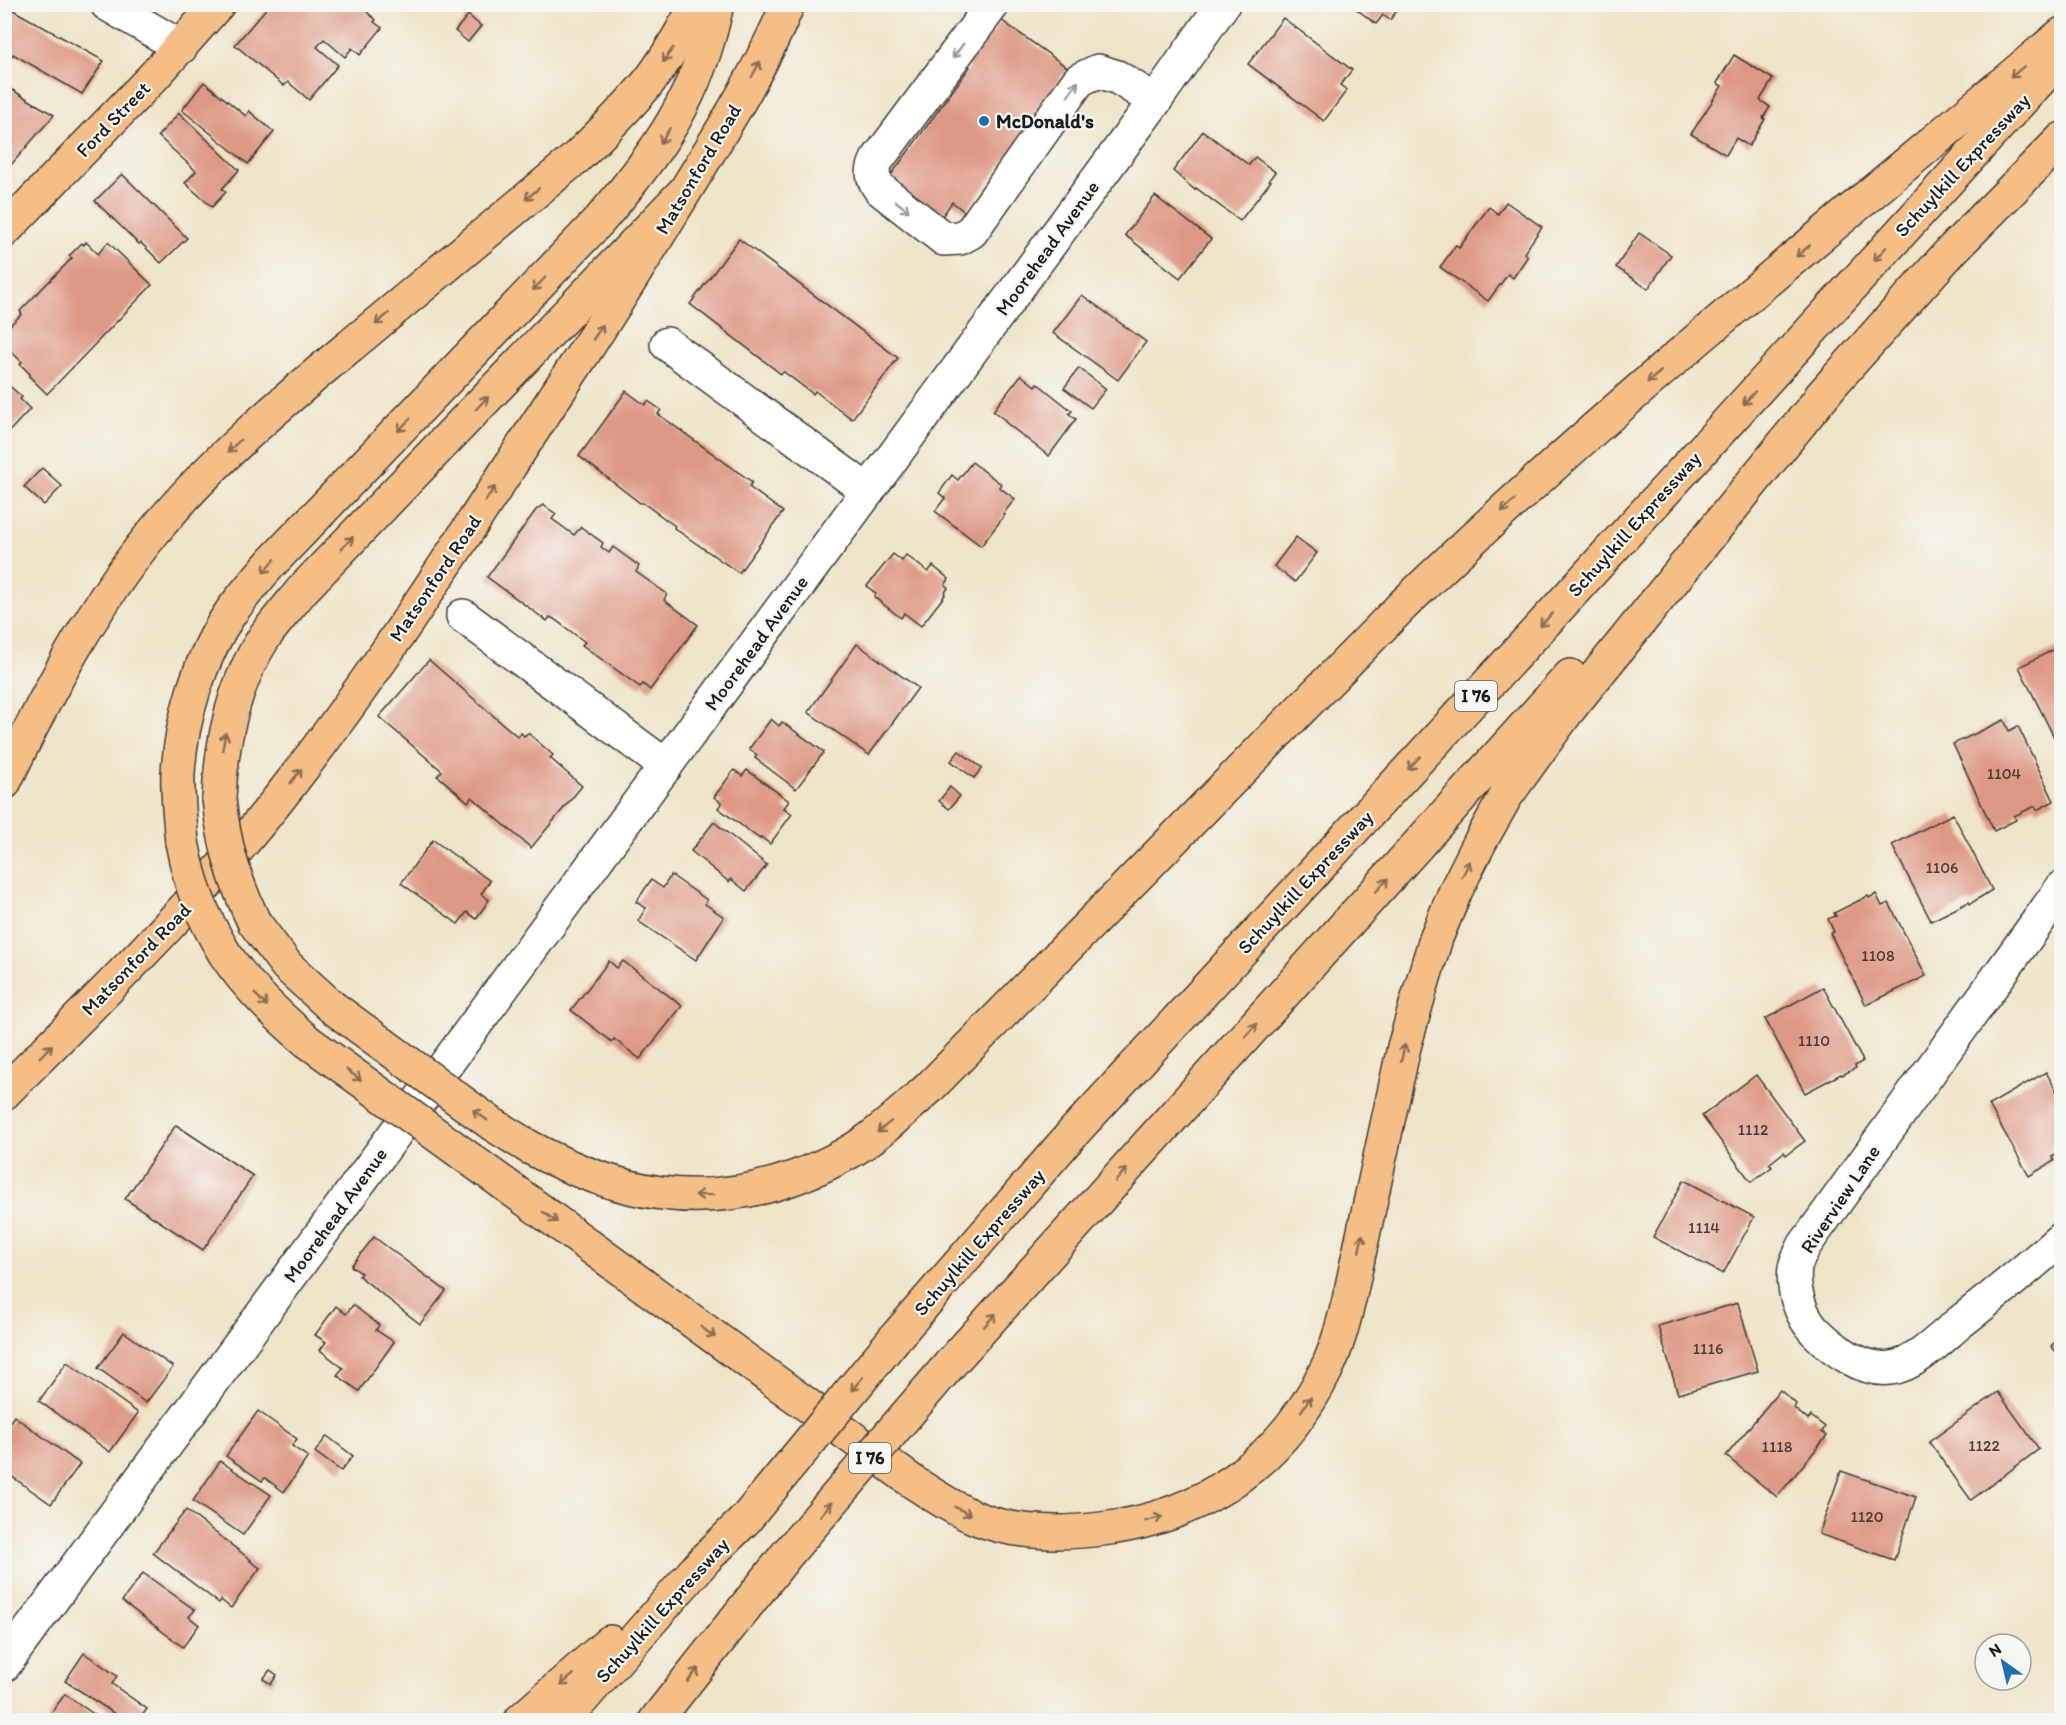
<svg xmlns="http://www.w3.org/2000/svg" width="2066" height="1725" font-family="Itim,sans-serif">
	<rect width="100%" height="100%" fill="#f6f6f2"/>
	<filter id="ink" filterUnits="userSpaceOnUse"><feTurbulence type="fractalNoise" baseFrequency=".0167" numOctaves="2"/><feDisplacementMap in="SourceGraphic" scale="12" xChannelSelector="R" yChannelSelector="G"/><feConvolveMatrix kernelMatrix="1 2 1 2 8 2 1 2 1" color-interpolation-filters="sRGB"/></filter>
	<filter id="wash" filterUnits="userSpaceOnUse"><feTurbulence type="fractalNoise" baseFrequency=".008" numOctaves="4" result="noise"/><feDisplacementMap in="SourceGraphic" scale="24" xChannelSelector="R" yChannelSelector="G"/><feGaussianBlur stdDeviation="1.35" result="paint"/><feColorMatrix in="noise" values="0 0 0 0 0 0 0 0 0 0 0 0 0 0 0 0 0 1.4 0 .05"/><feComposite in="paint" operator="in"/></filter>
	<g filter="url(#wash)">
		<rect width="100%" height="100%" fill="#efe3c8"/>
		<g id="blocks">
			<!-- building -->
			<g fill="#de9985">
				<polygon points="270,4 358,4 376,20 374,22 382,28 360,55 352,48 345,57 324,39 317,47 338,65 309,100 288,82 284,86 235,45"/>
				<polygon points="398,4 412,4 407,11"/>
				<polygon points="1350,4 1402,4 1390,20 1383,15 1376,24"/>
				<polygon points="4,5 104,61 82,94 13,54 4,70"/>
				<polygon points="468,15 481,26 468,42 455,31"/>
				<polygon points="1283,18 1352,70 1340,85 1347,90 1324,121 1248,64"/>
				<polygon points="1001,20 1068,68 1048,95 1056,100 998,168 965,212 952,202 941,218 888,179 970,67 960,60 971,44 980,50"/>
				<polygon points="1734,55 1773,79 1760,100 1770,107 1763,118 1765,119 1749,146 1736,138 1726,155 1691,134 1722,86 1717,83"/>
				<polygon points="204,82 246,116 249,111 274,132 248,164 182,110"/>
				<polygon points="4,85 54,115 4,173"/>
				<polygon points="179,113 239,170 222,189 226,192 212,207 185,183 196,171 158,136"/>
				<polygon points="1203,131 1249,165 1255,157 1275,172 1269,180 1271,181 1240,221 1196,188 1195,190 1173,171"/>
				<polygon points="122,174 187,238 161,263 141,243 139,244 95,201"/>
				<polygon points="1155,196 1211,239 1180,278 1125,235"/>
				<polygon points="1506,202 1542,227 1524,253 1528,256 1513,278 1508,274 1488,301 1440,267 1456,245 1459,248 1489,207 1498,214"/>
				<polygon points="1639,233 1671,255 1648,289 1616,267"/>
				<polygon points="739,239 898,358 852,419 815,391 813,394 784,372 781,374 690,304"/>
				<polygon points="86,242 98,254 108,242 152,285 47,394 29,376 30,374 20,364 22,362 4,345 4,331 22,314 20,311 72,258 69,256 82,243 84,245"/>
				<polygon points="1082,295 1146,342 1118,380 1053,333"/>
				<polygon points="1079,368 1106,389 1091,408 1064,388"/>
				<polygon points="1021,375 1035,386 1037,383 1072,411 1069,414 1076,419 1049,456 1005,422 1005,420 993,411"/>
				<polygon points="4,381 22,397 20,399 30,409 4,437"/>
				<polygon points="626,391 645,405 648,401 661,410 658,414 752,482 749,487 783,512 739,573 674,528 675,526 643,503 640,503 579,456"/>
				<polygon points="972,462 1001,484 999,487 1015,499 1003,514 1005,515 981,546 935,511 945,498 939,493 952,475 958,480"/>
				<polygon points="42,468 62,486 44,505 24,487"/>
				<polygon points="543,505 556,514 552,519 574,535 581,527 603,543 601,547 609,553 613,547 639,566 636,572 667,594 664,600 698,625 650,690 643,684 640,687 582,645 585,642 554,619 550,617 547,621 487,577 536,510"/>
				<polygon points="1296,537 1317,553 1295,582 1274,566"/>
				<polygon points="893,554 902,561 906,555 928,572 933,566 949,579 945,585 948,588 944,594 945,595 921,626 904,613 901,618 874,597 876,594 867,586"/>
				<polygon points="857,644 918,688 869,755 808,712"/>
				<polygon points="2061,646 2061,746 2059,747 2019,667"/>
				<polygon points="429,660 518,737 521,733 524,736 528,733 553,755 550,758 582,786 531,848 472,797 468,802 439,777 437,776 442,771 379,717"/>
				<polygon points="771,719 779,726 782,722 824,752 796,789 755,758 757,755 749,749"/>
				<polygon points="2004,720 2009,731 2018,726 2054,801 2037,810 2035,806 2014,816 2016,820 1994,831 1953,744"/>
				<polygon points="959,751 982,768 974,778 951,761"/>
				<polygon points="734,770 742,776 747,770 789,801 784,808 792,814 770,844 761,837 760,839 718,808 722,803 714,797"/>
				<polygon points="950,787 960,796 949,809 939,801"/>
				<polygon points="1953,814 1992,890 1970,904 1969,902 1931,921 1892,845"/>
				<polygon points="714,822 767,865 746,891 731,879 729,882 691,851"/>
				<polygon points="433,840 490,881 481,894 489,900 476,919 467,912 458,924 401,883"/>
				<polygon points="671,875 707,900 705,904 724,917 696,960 638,921 646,908 636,902 651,880 663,888"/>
				<polygon points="1876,894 1882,906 1889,903 1926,976 1866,1005 1830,933 1834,932 1828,919 1836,916 1834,913 1868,896 1869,898"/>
				<polygon points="609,961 617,968 623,961 682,1006 640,1059 614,1039 612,1042 571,1010"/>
				<polygon points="1823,987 1863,1061 1855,1066 1856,1068 1842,1075 1841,1074 1805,1093 1765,1019"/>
				<polygon points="2046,1072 2061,1099 2061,1152 2052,1157 2054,1161 2029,1176 1989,1105"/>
				<polygon points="1756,1075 1805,1141 1786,1155 1784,1152 1769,1164 1772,1167 1751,1182 1702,1116"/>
				<polygon points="176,1125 253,1176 203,1250 125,1199"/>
				<polygon points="1684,1180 1754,1217 1723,1274 1653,1237"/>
				<polygon points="374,1237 446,1291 420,1324 359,1276 361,1273 351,1266"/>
				<polygon points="1738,1303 1758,1371 1678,1394 1658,1326"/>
				<polygon points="353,1305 379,1325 376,1330 394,1342 359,1391 337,1375 343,1368 320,1350 326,1342 315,1335 336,1306 346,1314"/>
				<polygon points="124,1332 173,1367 146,1403 98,1368"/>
				<polygon points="2061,1337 2061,1358 2051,1346"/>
				<polygon points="67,1362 138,1413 110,1452 39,1401"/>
				<polygon points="1780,1390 1796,1404 1794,1408 1808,1420 1811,1416 1825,1427 1822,1432 1827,1436 1777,1497 1726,1456"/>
				<polygon points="1998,1392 2039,1449 1971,1500 1929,1442"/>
				<polygon points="258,1411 297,1439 292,1446 308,1457 284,1492 265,1478 262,1481 226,1456"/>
				<polygon points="14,1416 80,1464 51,1504 4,1471 4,1430"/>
				<polygon points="327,1436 353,1456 341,1471 315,1452"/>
				<polygon points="220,1461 271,1495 243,1535 193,1501"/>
				<polygon points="1841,1471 1916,1497 1894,1560 1819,1534"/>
				<polygon points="186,1510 251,1560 250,1561 260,1568 231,1608 221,1600 219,1603 153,1553"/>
				<polygon points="143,1573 195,1610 189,1617 199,1625 183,1647 122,1601"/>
				<polygon points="84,1653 117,1676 112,1684 147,1709 139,1720 124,1720 65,1681"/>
				<polygon points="270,1670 277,1675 271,1684 263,1679"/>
				<polygon points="65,1694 102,1720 46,1720"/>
			</g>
		</g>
	</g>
	<g filter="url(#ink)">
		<use href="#blocks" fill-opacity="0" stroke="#3c3a36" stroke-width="1.5"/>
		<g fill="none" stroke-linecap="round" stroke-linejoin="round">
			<defs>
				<g id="minor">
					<polyline points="107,4 181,47"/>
					<path d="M993 4 877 160C871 172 872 178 880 189L944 239 960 238 971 232 1079 80 1098 71 1117 77 1155 101"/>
					<polyline points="667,344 868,491"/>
					<polyline points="463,616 666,766"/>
					<path d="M2062 888 1804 1246C1801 1253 1796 1261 1795 1268 1792 1289 1800 1315 1815 1331 1833 1349 1863 1372 1891 1368 1915 1365 1941 1338 1959 1323 1994 1296 2028 1268 2062 1238"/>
					<polyline points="4,1665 1155,101 1223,4"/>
				</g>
				<g id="major">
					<polyline points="4,231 154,76 218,4"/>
					<path d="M4 783C46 695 91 609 152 534 212 460 284 401 356 341 429 280 502 219 576 158 601 134 625 110 647 84 667 59 682 32 697 4"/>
					<path d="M4 1093C92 1005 181 918 260 822 371 686 464 535 560 389 604 323 646 256 687 188 723 129 761 69 788 4"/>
				</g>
				<g id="highway">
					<polyline points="1821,396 1952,250 2062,139"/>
					<path d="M219 799C221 742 233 685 265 636 277 620 290 605 303 589L684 192"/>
					<path d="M182 842C180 819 177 796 178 773 181 719 200 657 231 612 244 594 258 578 272 562L599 221C659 151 698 97 717 4"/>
					<polyline points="254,922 287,966 332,1007"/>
					<path d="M225 954C248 988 276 1014 307 1041"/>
					<path d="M529 1147C617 1194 700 1212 796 1177 822 1167 850 1154 872 1137 892 1122 910 1105 928 1089L1404 604C1613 402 1840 221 2062 34"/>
					<path d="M503 1183 913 1482C933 1495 954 1509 976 1518 1015 1534 1061 1534 1102 1529 1203 1517 1282 1461 1326 1370 1337 1348 1343 1324 1349 1300L1404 1047 1420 991 1436 938 1456 890 1480 842 1506 796 1566 713 1836 379"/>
					<polyline points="894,1339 1072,1134 1537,631 2060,58"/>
					<polyline points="951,1363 1570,676"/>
					<polyline points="521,1720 610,1642"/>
					<polyline points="564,1720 706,1558 745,1520"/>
					<polyline points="656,1720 788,1553"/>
				</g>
			</defs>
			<!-- minor casing -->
			<use href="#minor" stroke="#3c3a36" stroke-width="36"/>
			<!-- major casing -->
			<use href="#major" stroke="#3c3a36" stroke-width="36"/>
			<!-- highway casing -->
			<use href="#highway" stroke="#3c3a36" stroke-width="36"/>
			<!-- minor -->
			<use href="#minor" stroke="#fff" stroke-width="33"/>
			<!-- major -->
			<use href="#major" stroke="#f6be87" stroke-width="33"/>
			<!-- highway -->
			<use href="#highway" stroke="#f6be87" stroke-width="33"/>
			<defs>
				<g id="highway-bridge">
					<path d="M219 799C224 845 234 880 254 922"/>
					<path d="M182 842C191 888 201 914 225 954"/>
					<polyline points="332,1007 492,1124 529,1147"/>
					<polyline points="307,1041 503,1183"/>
					<polyline points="745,1520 894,1339"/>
					<polyline points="788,1553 951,1363"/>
				</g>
			</defs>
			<!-- highway-bridge casing -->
			<use href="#highway-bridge" stroke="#3c3a36" stroke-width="36" stroke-linecap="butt"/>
			<!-- highway-bridge -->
			<use href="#highway-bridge" stroke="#f6be87" stroke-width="33"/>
		</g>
		<!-- one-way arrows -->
		<defs><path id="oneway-shaft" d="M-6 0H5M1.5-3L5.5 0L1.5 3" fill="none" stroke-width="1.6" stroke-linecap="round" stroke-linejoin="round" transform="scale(1.5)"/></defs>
		<g stroke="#999">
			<use href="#oneway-shaft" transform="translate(958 51) rotate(127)"/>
			<use href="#oneway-shaft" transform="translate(1073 89) rotate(-55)"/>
			<use href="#oneway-shaft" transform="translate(902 206) rotate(38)"/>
		</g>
		<g stroke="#896d52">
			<use href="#oneway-shaft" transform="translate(668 55) rotate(125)"/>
			<use href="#oneway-shaft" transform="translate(756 69) rotate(-63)"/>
			<use href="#oneway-shaft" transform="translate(2017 72) rotate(140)"/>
			<use href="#oneway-shaft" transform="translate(665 136) rotate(121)"/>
			<use href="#oneway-shaft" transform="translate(532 194) rotate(140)"/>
			<use href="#oneway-shaft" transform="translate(1803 251) rotate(140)"/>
			<use href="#oneway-shaft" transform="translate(1880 254) rotate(132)"/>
			<use href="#oneway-shaft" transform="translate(539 284) rotate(134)"/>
			<use href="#oneway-shaft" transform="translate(382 319) rotate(140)"/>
			<use href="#oneway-shaft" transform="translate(598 332) rotate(-56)"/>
			<use href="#oneway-shaft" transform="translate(1654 377) rotate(140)"/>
			<use href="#oneway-shaft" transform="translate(1749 398) rotate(132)"/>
			<use href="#oneway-shaft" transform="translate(482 403) rotate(-46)"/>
			<use href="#oneway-shaft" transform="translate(404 425) rotate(134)"/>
			<use href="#oneway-shaft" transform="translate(234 446) rotate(136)"/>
			<use href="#oneway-shaft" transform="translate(490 494) rotate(-56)"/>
			<use href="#oneway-shaft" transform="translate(1508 506) rotate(138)"/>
			<use href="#oneway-shaft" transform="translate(347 543) rotate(-46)"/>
			<use href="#oneway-shaft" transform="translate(269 566) rotate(131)"/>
			<use href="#oneway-shaft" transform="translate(1546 620) rotate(132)"/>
			<use href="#oneway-shaft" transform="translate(224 741) rotate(-80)"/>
			<use href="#oneway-shaft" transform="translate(1414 763) rotate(133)"/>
			<use href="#oneway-shaft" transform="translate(296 776) rotate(-52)"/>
			<use href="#oneway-shaft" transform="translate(1466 869) rotate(-64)"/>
			<use href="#oneway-shaft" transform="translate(1382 885) rotate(-48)"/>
			<use href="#oneway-shaft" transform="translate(261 1000) rotate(45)"/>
			<use href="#oneway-shaft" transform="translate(1251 1030) rotate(-48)"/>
			<use href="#oneway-shaft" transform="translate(46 1051) rotate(-45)"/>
			<use href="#oneway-shaft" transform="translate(1403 1053) rotate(-77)"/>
			<use href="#oneway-shaft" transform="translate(354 1075) rotate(36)"/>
			<use href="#oneway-shaft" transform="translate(480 1115) rotate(-144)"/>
			<use href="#oneway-shaft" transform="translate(884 1127) rotate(141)"/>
			<use href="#oneway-shaft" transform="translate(1121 1175) rotate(-48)"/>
			<use href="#oneway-shaft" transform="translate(704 1195) rotate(179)"/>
			<use href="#oneway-shaft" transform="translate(550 1217) rotate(36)"/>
			<use href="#oneway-shaft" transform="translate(1361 1243) rotate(-78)"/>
			<use href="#oneway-shaft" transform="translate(990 1320) rotate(-48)"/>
			<use href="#oneway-shaft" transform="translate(708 1332) rotate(36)"/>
			<use href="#oneway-shaft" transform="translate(857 1384) rotate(130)"/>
			<use href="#oneway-shaft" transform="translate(1306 1404) rotate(-56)"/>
			<use href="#oneway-shaft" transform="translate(826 1509) rotate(-49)"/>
			<use href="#oneway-shaft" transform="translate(963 1511) rotate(27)"/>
			<use href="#oneway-shaft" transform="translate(1154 1519) rotate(-14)"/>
			<use href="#oneway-shaft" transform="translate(693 1675) rotate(-52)"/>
			<use href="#oneway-shaft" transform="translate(567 1680) rotate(139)"/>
		</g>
	</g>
	<!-- markers -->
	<circle fill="#1f6fb2" stroke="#f6f6f2" stroke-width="2" cx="984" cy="121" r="6"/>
	<g text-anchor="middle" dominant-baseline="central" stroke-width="4.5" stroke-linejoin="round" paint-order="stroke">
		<!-- number labels -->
		<g font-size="16" fill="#4c3b36">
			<text x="2004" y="773">1104</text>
			<text x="1942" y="867">1106</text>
			<text x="1878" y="955">1108</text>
			<text x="1814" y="1040">1110</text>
			<text x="1753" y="1129">1112</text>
			<text x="1704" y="1227">1114</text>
			<text x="1708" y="1348">1116</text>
			<text x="1984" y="1445">1122</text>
			<text x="1777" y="1446">1118</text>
			<text x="1867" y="1516">1120</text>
		</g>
		<!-- shield labels -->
		<g fill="#f6f6f2" stroke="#5d5d5c" stroke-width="1.5">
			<rect x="1455" y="681" width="42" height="30" rx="4.5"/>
			<rect x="849" y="1443" width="42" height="30" rx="4.5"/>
		</g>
		<g font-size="18" font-weight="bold" fill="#1c1c1c">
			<text x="1476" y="696">I 76</text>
			<text x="870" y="1458">I 76</text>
		</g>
		<!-- street labels -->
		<g font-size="20" fill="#1c1c1c" stroke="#f6f6f2">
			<text transform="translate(113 119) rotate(-46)">Ford Street</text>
			<text transform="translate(1962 165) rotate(-47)">Schuylkill Expressway</text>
			<text transform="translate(698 169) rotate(-59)">Matsonford Road</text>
			<text transform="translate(1047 248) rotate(-54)">Moorehead Avenue</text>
			<text transform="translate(1634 524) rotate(-48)">Schuylkill Expressway</text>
			<text transform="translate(435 578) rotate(-56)">Matsonford Road</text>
			<text transform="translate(756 643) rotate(-54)">Moorehead Avenue</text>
			<text transform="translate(1305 882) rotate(-47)">Schuylkill Expressway</text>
			<text transform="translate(136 959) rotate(-46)">Matsonford Road</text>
			<text transform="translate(1840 1199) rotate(-56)">Riverview Lane</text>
			<text transform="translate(335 1215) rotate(-54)">Moorehead Avenue</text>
			<text transform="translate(979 1242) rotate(-49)">Schuylkill Expressway</text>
			<text transform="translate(662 1610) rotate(-48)">Schuylkill Expressway</text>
		</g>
		<!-- poi labels -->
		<g font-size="20" font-weight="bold" fill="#1c1c1c" stroke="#f6f6f2" text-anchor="start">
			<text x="996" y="121">McDonald's</text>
		</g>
	</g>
	<!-- margin -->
	<rect width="2066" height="1725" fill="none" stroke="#f6f6f2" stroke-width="24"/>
	<!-- north arrow -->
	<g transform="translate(2003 1662) rotate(326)"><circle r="28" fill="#f6f6f2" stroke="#9f9f9c" stroke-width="1.5"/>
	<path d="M0-4.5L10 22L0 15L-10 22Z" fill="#1f6fb2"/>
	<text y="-9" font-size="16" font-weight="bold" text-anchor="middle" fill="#1c1c1c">N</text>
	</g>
</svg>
